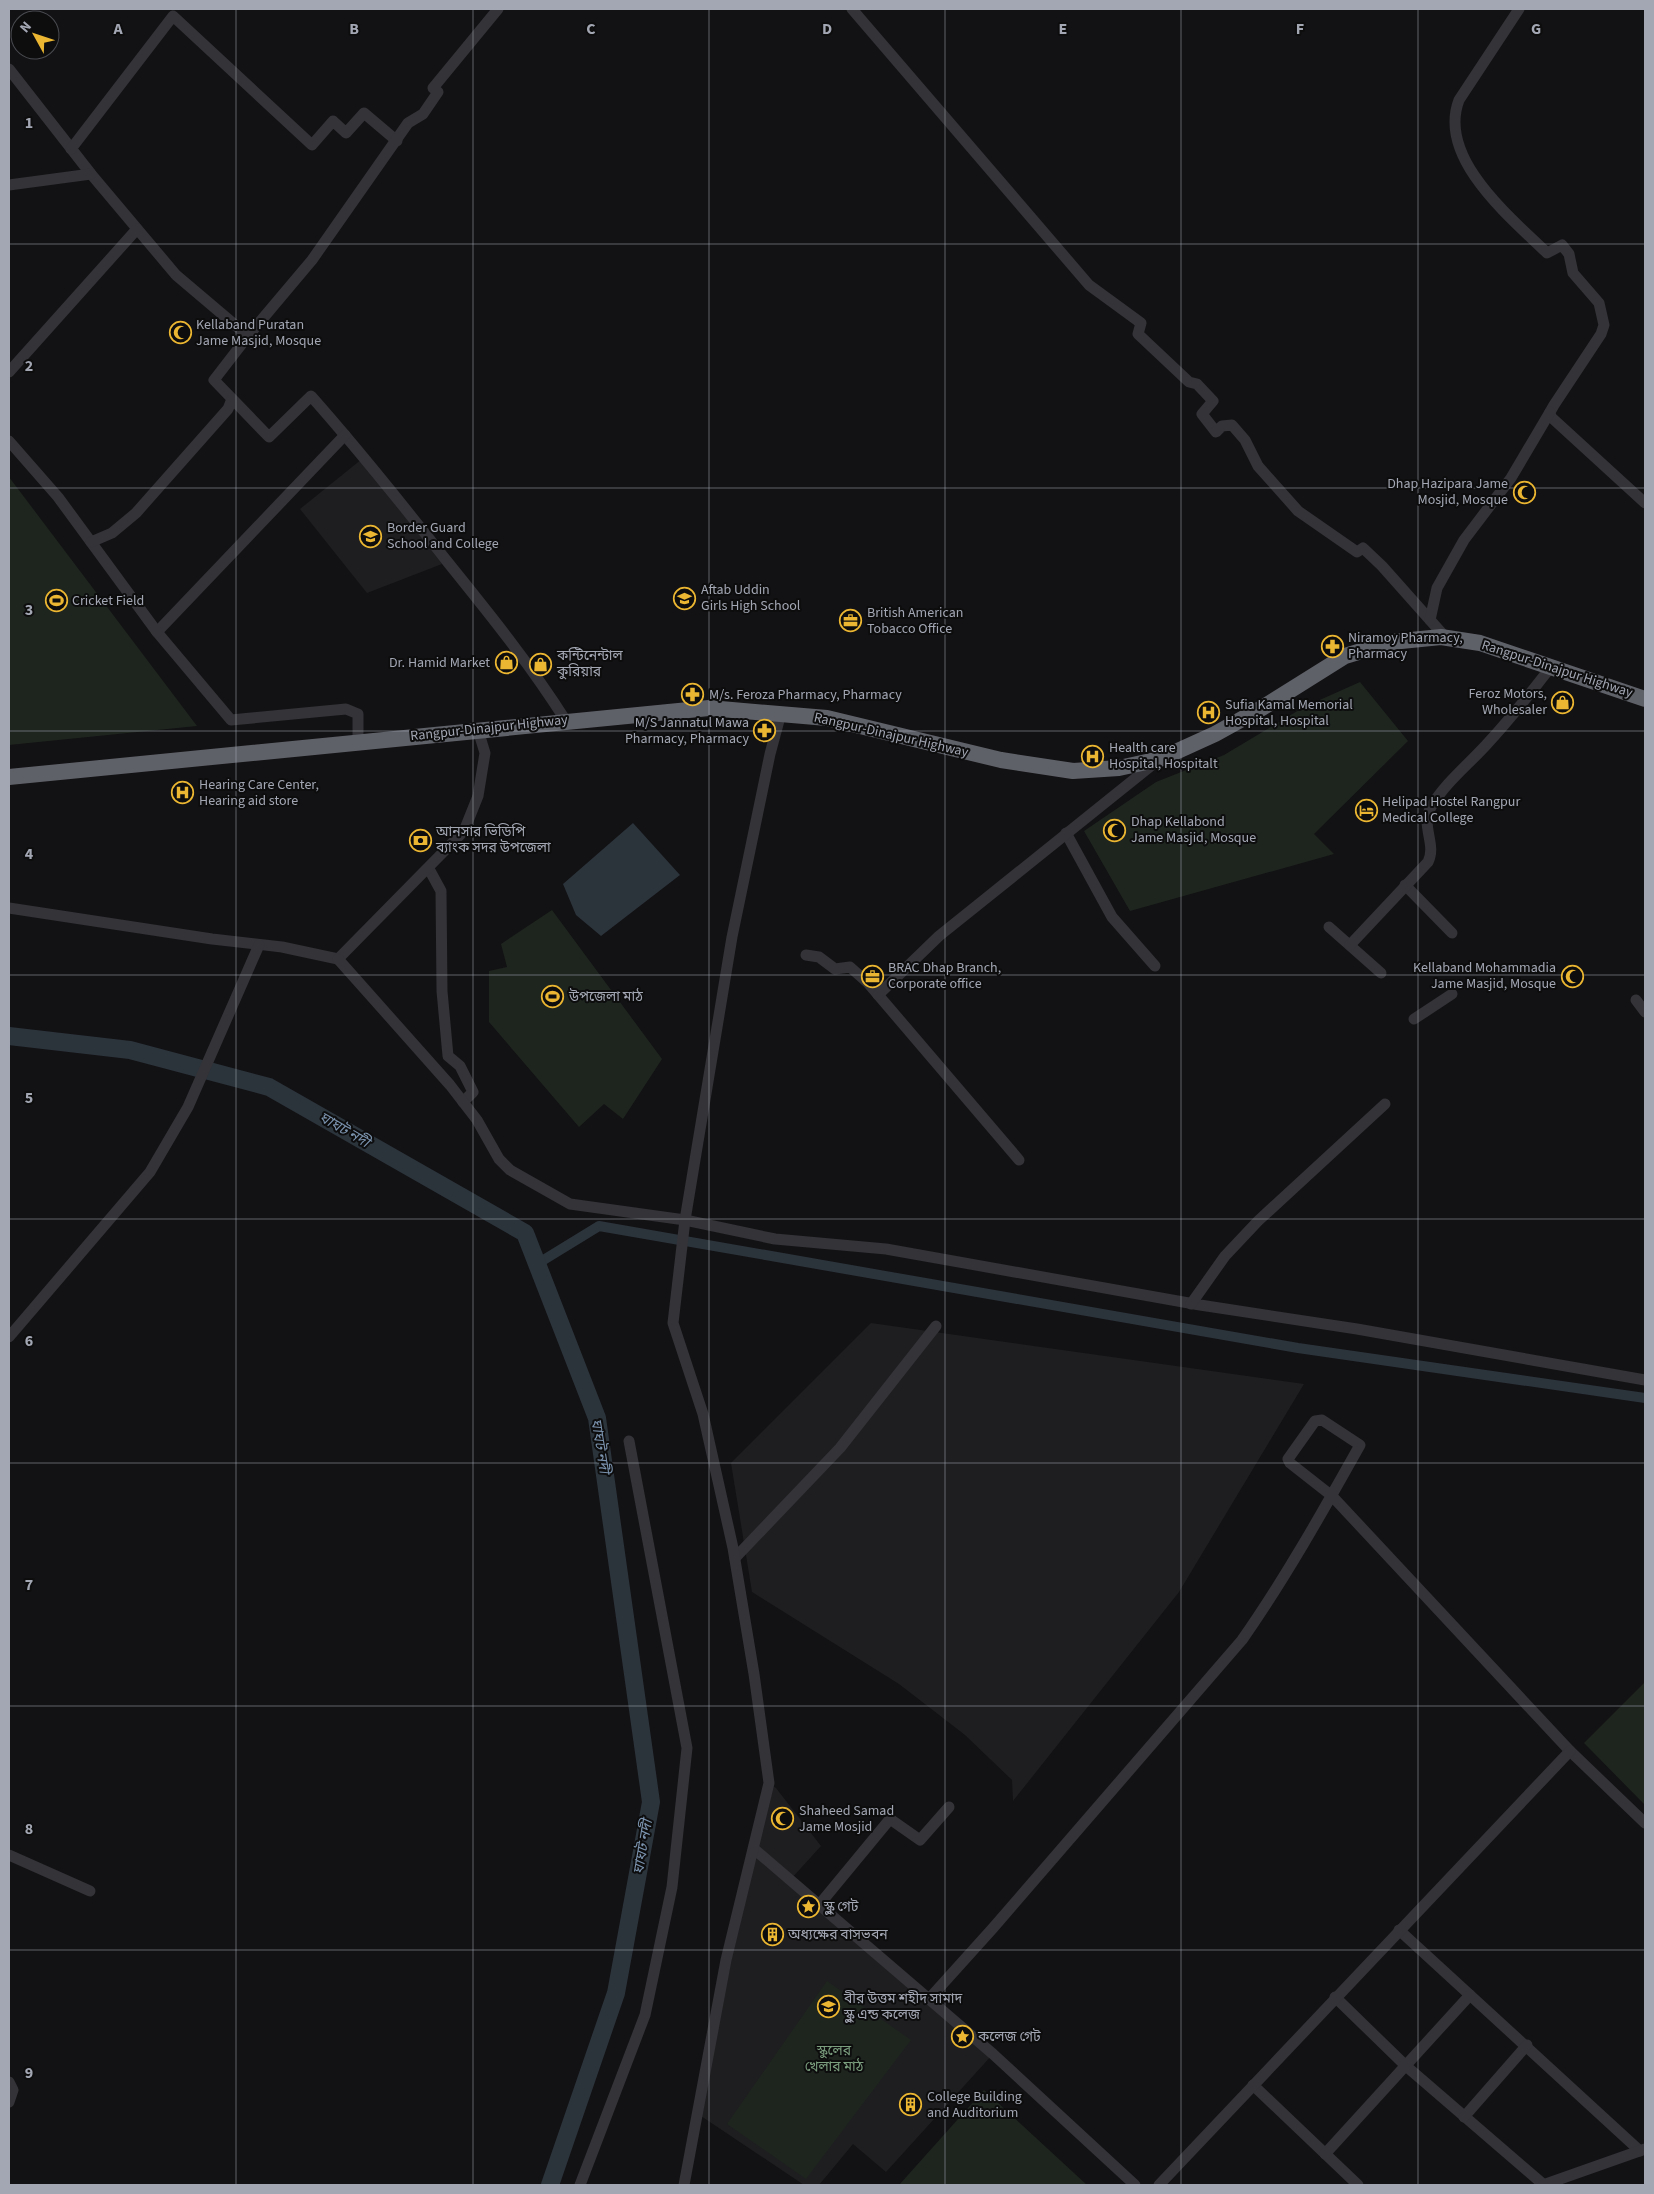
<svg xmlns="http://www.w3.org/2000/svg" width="1654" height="2194" font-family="'Source Sans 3','Noto Sans Bengali',sans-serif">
	<rect width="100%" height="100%" fill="#121113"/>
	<!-- built -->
	<g fill="#1e1e20">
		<polygon points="362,459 442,564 367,593 300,509"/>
		<polygon points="871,1323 1304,1384 1179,1592 1013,1801 1012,1780 965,1735 899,1684 752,1592 731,1463"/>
		<polygon points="769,1783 776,1788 821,1846 791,1879 993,2054 886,2172 853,2144 819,2185 804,2185 698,2114"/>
	</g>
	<!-- green -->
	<g fill="#1e251f">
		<polygon points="9,477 197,726 9,745"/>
		<polygon points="1360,682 1408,741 1314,834 1334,854 1130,911 1084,831 1156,782 1224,755 1304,707"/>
		<polygon points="552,910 662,1059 623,1119 604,1104 579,1127 489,1022 489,971 507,967 501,944"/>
		<polygon points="1645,1682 1645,1805 1584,1743"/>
		<polygon points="827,1981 911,2040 806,2179 727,2124"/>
		<polygon points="984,2090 1087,2185 899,2185"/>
	</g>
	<!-- water -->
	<polygon fill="#2b333b" points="633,823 680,875 601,936 576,915 563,884"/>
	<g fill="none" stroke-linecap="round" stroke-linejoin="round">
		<!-- canal -->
		<polyline stroke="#2b333b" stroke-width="10" points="537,1264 599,1226 1298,1348 1645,1398"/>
		<!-- river -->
		<polyline stroke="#2b333b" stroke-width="18" points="9,1036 130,1050 269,1087 525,1233 597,1418 651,1802 616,1993 550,2185"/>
		<!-- minor -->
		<g stroke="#333338" stroke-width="11">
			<polyline points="852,9 1089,285 1141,323 1138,334 1189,382 1197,384 1213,401 1202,414 1216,432 1222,426 1232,425 1245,440 1258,466 1298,511 1357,552 1363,548 1382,566 1446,638"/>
			<path d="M1519 9 1459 100C1437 158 1510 217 1547 253L1562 245 1569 254 1573 273 1599 303 1604 325 1601 334 1554 405 1550 412 1551 417 1645 503"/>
			<path d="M9 69 91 174 176 275 248 336 214 380 269 437 311 396C358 449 402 504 446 560 488 612 530 664 566 721"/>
			<polyline points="71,149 173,16 312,145 333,121 346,133 364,113 397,141"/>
			<polyline points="9,185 91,174"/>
			<polyline points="248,336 312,260 408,123 423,114 438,92 433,88 498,9"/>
			<polyline points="9,372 137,229"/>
			<polyline points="345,435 157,632 231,720 346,709 358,714 358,742"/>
			<polyline points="9,441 58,497 157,632"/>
			<polyline points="91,542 112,533 136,513 228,409 232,399"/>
			<polyline points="1430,620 1437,588 1464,540 1511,478 1550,412"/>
			<polyline points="1066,833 1112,917 1155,966"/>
			<polyline points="429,869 441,891 442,991 448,1056 460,1066 473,1092 463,1102"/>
			<polyline points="1405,885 1452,933"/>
			<polyline points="9,908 212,939 282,947 338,959 464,831 478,796 485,753 478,730"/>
			<polyline points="1329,927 1381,973"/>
			<path d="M1350 945 1428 862C1437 844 1420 826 1431 807 1445 783 1468 765 1487 744 1509 720 1530 694 1550 668"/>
			<polyline points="806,955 819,957 835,969 850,967 868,983 1019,1160"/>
			<polyline points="338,959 450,1085 477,1120 499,1159 510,1170 570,1204 685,1220 775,1239 886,1249 1200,1305 1357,1329 1645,1380"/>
			<polyline points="878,995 939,936 1157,761"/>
			<polyline points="1636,1000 1645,1012"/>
			<polyline points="1414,1019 1452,994"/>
			<polyline points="1191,1304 1225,1256 1258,1221 1385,1104"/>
			<polyline points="9,1337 150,1172 188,1107 259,945"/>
			<polyline points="735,1558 840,1448 936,1326"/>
			<polyline points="754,1849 993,2054 1135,2185"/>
			<polyline points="9,1855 90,1891"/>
			<polyline points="819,1905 890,1819 920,1840 949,1807"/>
			<polyline points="1399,1930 1640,2151"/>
			<polyline points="1335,1997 1406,2066 1544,2185"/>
			<path d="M929 1999 993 1928 1242 1640C1286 1577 1323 1511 1360 1445L1322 1420 1315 1421 1288 1459 1290 1463 1332 1496 1570 1751 1645 1823"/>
			<polyline points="9,2082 13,2090 9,2102"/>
			<polyline points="1253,2085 1358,2185"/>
			<polyline points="1464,2117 1527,2045"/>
			<polyline points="1325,2154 1470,1995"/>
			<polyline points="580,2185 645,2015 672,1887 687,1748 629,1441"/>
			<polyline points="684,2185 726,1960 769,1783 754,1674 733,1548 703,1414 673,1323 685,1220 732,937 770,754 781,713"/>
			<polyline points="1159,2185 1570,1751"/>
			<polyline points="1543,2185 1645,2149"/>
		</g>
		<!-- highway -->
		<polyline stroke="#5f6169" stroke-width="16" points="9,777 709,708 827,718 1001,760 1073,771 1119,768 1160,759 1215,734 1262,708 1345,656 1391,642 1441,637 1480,643 1645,699"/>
	</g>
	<!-- grid -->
	<path fill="none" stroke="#a3a7b3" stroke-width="1" stroke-opacity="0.55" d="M236 9V2185M473 9V2185M709 9V2185M945 9V2185M1181 9V2185M1418 9V2185M9 244H1645M9 488H1645M9 731H1645M9 975H1645M9 1219H1645M9 1463H1645M9 1706H1645M9 1950H1645"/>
	<!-- icons -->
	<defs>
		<symbol id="mosque-ring" viewBox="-11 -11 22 22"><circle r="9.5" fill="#0d0d0e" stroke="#ebb631" stroke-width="1.5"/><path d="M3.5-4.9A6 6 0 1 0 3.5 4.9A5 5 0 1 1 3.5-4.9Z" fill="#ebb631"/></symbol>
		<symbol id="university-ring" viewBox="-11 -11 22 22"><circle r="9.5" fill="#0d0d0e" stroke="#ebb631" stroke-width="1.5"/><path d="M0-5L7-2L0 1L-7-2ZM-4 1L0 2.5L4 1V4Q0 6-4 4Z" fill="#ebb631"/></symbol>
		<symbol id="school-ring" viewBox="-11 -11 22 22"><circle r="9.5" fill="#0d0d0e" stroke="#ebb631" stroke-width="1.5"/><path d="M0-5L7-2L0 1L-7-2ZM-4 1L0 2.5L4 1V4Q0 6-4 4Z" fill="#ebb631"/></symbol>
		<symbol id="stadium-ring" viewBox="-11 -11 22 22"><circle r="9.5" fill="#0d0d0e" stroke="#ebb631" stroke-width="1.5"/><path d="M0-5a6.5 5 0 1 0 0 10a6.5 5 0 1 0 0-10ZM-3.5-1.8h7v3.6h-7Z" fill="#ebb631"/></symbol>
		<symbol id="office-ring" viewBox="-11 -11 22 22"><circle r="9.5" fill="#0d0d0e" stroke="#ebb631" stroke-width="1.5"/><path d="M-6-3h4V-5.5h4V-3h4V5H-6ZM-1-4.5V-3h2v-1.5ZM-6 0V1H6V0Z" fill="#ebb631"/></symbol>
		<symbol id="pharmacy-ring" viewBox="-11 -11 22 22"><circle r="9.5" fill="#0d0d0e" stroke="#ebb631" stroke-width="1.5"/><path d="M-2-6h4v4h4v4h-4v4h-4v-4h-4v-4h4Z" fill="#ebb631"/></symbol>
		<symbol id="shop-ring" viewBox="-11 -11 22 22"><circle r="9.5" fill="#0d0d0e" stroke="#ebb631" stroke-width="1.5"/><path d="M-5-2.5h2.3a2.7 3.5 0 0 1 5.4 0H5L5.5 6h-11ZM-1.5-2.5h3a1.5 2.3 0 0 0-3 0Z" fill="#ebb631"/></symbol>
		<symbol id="hospital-ring" viewBox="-11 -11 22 22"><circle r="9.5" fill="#0d0d0e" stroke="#ebb631" stroke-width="1.5"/><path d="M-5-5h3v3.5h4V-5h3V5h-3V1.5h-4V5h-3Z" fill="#ebb631"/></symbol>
		<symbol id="hotel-ring" viewBox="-11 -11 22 22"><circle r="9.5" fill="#0d0d0e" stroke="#ebb631" stroke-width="1.5"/><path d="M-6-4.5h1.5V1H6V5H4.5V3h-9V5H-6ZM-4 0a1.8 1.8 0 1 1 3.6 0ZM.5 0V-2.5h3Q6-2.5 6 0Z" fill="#ebb631"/></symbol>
		<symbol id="bank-ring" viewBox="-11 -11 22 22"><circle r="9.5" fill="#0d0d0e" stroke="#ebb631" stroke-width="1.5"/><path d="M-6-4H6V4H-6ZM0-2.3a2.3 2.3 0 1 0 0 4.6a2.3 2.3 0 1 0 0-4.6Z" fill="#ebb631"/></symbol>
		<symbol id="sight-ring" viewBox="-11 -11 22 22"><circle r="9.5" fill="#0d0d0e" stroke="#ebb631" stroke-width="1.5"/><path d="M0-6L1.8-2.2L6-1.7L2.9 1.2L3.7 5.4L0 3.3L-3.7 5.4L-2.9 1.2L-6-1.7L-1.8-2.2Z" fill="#ebb631"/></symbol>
		<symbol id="building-ring" viewBox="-11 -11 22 22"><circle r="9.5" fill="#0d0d0e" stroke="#ebb631" stroke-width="1.5"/><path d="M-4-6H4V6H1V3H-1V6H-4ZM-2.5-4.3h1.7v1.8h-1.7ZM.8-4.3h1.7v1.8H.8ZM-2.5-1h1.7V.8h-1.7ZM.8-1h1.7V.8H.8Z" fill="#ebb631"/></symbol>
	</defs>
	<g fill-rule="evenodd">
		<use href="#mosque-ring" x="168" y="320" width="25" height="25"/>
		<use href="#mosque-ring" x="1512" y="480" width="25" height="25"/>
		<use href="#university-ring" x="358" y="524" width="25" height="25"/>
		<use href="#school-ring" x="672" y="586" width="25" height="25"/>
		<use href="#stadium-ring" x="44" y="588" width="25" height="25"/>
		<use href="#office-ring" x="838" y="608" width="25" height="25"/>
		<use href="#pharmacy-ring" x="1320" y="634" width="25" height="25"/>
		<use href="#shop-ring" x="494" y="650" width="25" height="25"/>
		<use href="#shop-ring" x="528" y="652" width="25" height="25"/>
		<use href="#pharmacy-ring" x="680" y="682" width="25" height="25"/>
		<use href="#shop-ring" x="1550" y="690" width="25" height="25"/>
		<use href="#hospital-ring" x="1196" y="700" width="25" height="25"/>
		<use href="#pharmacy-ring" x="752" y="718" width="25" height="25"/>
		<use href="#hospital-ring" x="1080" y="744" width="25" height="25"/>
		<use href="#hospital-ring" x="170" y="780" width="25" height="25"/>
		<use href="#hotel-ring" x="1354" y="798" width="25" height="25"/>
		<use href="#mosque-ring" x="1102" y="818" width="25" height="25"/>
		<use href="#bank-ring" x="408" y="828" width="25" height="25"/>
		<use href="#office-ring" x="860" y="964" width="25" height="25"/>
		<use href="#mosque-ring" x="1560" y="964" width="25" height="25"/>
		<use href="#stadium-ring" x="540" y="984" width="25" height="25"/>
		<use href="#mosque-ring" x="770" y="1806" width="25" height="25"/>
		<use href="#sight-ring" x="796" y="1894" width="25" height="25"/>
		<use href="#building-ring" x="760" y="1922" width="25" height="25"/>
		<use href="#university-ring" x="816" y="1994" width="25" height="25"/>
		<use href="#sight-ring" x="950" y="2024" width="25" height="25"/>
		<use href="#building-ring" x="898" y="2092" width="25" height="25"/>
	</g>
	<g text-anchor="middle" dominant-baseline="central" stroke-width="4" stroke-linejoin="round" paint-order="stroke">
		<!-- poi labels -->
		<g font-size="14" fill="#a3a7b3" stroke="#0d0d0e" text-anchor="start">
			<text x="196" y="325">Kellaband Puratan<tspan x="196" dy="16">Jame Masjid, Mosque</tspan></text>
			<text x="1508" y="484" text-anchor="end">Dhap Hazipara Jame<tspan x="1508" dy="16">Mosjid, Mosque</tspan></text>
			<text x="387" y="528">Border Guard<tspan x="387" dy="16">School and College</tspan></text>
			<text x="701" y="590">Aftab Uddin<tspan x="701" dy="16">Girls High School</tspan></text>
			<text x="72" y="601">Cricket Field</text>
			<text x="867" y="613">British American<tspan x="867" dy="16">Tobacco Office</tspan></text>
			<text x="1348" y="638">Niramoy Pharmacy,<tspan x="1348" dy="16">Pharmacy</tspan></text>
			<text x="557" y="656">কন্টিনেন্টাল<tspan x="557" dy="16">কুরিয়ার</tspan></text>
			<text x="490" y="663" text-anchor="end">Dr. Hamid Market</text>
			<text x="1547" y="694" text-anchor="end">Feroz Motors,<tspan x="1547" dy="16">Wholesaler</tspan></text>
			<text x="709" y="695">M/s. Feroza Pharmacy, Pharmacy</text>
			<text x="1225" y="705">Sufia Kamal Memorial<tspan x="1225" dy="16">Hospital, Hospital</tspan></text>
			<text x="749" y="723" text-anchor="end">M/S Jannatul Mawa<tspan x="749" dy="16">Pharmacy, Pharmacy</tspan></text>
			<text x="1109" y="748">Health care<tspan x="1109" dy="16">Hospital, Hospitalt</tspan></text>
			<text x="199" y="785">Hearing Care Center,<tspan x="199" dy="16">Hearing aid store</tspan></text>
			<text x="1382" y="802">Helipad Hostel Rangpur<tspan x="1382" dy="16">Medical College</tspan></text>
			<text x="1131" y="822">Dhap Kellabond<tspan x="1131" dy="16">Jame Masjid, Mosque</tspan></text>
			<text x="436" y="832">আনসার ভিডিপি<tspan x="436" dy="16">ব্যাংক সদর উপজেলা</tspan></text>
			<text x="888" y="968">BRAC Dhap Branch,<tspan x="888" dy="16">Corporate office</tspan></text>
			<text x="1556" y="968" text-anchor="end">Kellaband Mohammadia<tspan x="1556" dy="16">Jame Masjid, Mosque</tspan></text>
			<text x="569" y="997">উপজেলা মাঠ</text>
			<text x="799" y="1811">Shaheed Samad<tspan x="799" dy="16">Jame Mosjid</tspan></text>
			<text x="824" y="1907">স্কুল গেট</text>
			<text x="788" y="1935">অধ্যক্ষের বাসভবন</text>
			<text x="844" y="1999">বীর উত্তম শহীদ সামাদ<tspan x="844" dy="16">স্কুল এন্ড কলেজ</tspan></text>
			<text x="978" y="2037">কলেজ গেট</text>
			<text x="927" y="2097">College Building<tspan x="927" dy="16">and Auditorium</tspan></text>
		</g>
		<!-- street labels -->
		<g font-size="14" fill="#a3a7b3" stroke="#0d0d0e">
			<text transform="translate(1557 669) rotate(18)">Rangpur-Dinajpur Highway</text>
			<text transform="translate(489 728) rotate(-6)">Rangpur-Dinajpur Highway</text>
			<text transform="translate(891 735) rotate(13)">Rangpur-Dinajpur Highway</text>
		</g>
		<!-- park labels -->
		<g font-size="14" fill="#7b9e7e" stroke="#0d0d0e">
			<text x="834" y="2051">স্কুলের<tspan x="834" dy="16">খেলার মাঠ</tspan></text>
		</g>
		<!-- water labels -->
		<g font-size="15" font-style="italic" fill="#7b93ae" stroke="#0d0d0e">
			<text transform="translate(344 1130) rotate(30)">ঘাঘট নদী</text>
			<text transform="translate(600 1446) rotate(81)">ঘাঘট নদী</text>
			<text transform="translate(643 1847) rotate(-80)">ঘাঘট নদী</text>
		</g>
	</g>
	<g font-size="16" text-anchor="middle" font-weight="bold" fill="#a3a7b3" stroke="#0d0d0e" stroke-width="4" stroke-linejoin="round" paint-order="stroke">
		<text x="118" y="34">A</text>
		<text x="354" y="34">B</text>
		<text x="591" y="34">C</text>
		<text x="827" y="34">D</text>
		<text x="1063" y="34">E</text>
		<text x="1300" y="34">F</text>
		<text x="1536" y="34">G</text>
		<text x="29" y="128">1</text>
		<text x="29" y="371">2</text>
		<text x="29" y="615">3</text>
		<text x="29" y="859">4</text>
		<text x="29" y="1103">5</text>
		<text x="29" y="1346">6</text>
		<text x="29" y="1590">7</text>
		<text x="29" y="1834">8</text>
		<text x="29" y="2078">9</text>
	</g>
	<!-- border -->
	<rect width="1654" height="2194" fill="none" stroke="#a3a7b3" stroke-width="20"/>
	<!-- north arrow -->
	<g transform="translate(35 35) rotate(310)"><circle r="24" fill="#0d0d0e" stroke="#494b50"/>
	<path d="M0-4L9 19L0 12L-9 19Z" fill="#ebb631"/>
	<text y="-8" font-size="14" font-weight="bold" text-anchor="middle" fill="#a3a7b3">N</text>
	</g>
</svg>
